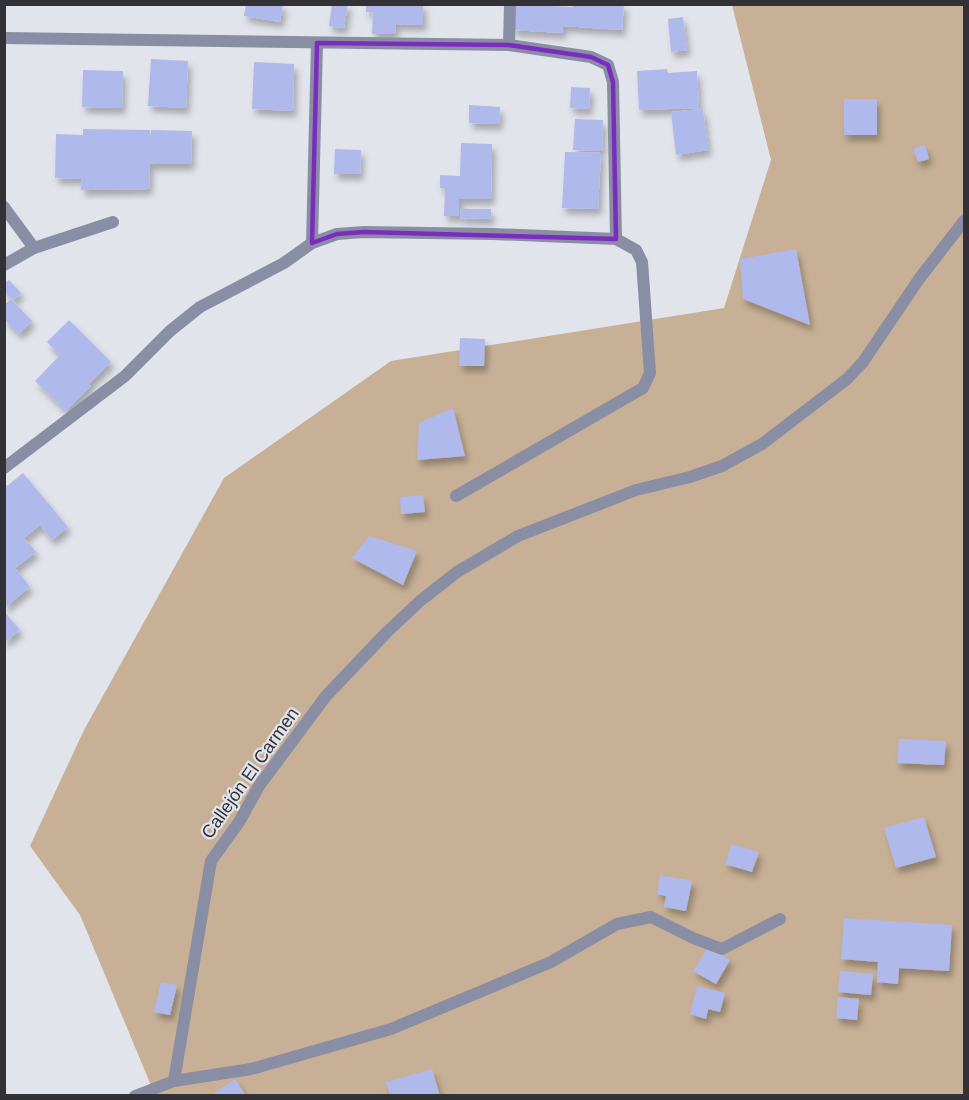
<svg xmlns="http://www.w3.org/2000/svg" width="969" height="1100" font-family="Arial,sans-serif">
	<defs>
		<filter id="shadow"><feDropShadow dx="3.5" dy="6" stdDeviation="3" flood-color="#0004"/></filter>
	</defs>
	<rect width="100%" height="100%" fill="#e2e4ec"/>
	<!-- green -->
	<polygon fill="#c7b096" points="732,5 964,5 964,1095 155,1095 80,915 30,846 84,730 224,478 391,361 724,308 771,160"/>
	<!-- building -->
	<g fill="#afb9ec" filter="url(#shadow)">
		<polygon points="246,4 283,4 280,22 244,16"/>
		<polygon points="332,4 348,4 344,28 329,26"/>
		<polygon points="366,4 423,4 423,25 396,24 395,34 372,34 373,12 366,12"/>
		<polygon points="513,4 573,7 573,4 624,4 622,30 563,26 563,33 512,30"/>
		<polygon points="683,17 687,50 671,52 668,19"/>
		<polygon points="151,59 188,61 186,108 148,106"/>
		<polygon points="254,62 294,64 293,111 252,109"/>
		<polygon points="667,69 668,73 697,71 699,108 639,110 637,71"/>
		<polygon points="83,70 123,71 122,108 82,107"/>
		<polygon points="571,87 590,88 589,109 570,108"/>
		<rect x="844" y="99" width="33" height="36"/>
		<polygon points="469,105 500,107 499,124 469,123"/>
		<polygon points="703,109 708,150 676,155 671,112"/>
		<polygon points="575,119 603,120 602,151 573,150"/>
		<polygon points="83,129 150,130 151,139 151,130 192,131 191,164 150,164 149,189 81,190 82,179 55,178 56,134 83,135"/>
		<polygon points="461,143 492,144 491,199 459,199 459,216 444,216 445,188 440,188 440,175 460,176"/>
		<polygon points="925,145 929,159 918,162 913,149"/>
		<polygon points="335,149 361,150 360,174 334,174"/>
		<polygon points="565,152 601,153 598,209 562,208"/>
		<polygon points="460,209 491,209 491,219 460,218"/>
		<polygon points="796,249 810,325 743,299 740,259"/>
		<polygon points="9,280 21,293 13,300 4,291 4,284"/>
		<polygon points="11,299 32,321 19,334 4,319 4,305"/>
		<polygon points="69,320 111,362 89,384 91,386 66,411 35,381 60,355 47,342"/>
		<polygon points="460,338 485,339 484,366 459,366"/>
		<polygon points="453,408 465,456 417,460 419,423"/>
		<polygon points="23,473 68,527 52,540 40,525 24,538 36,552 15,568 30,587 4,608 4,482 7,486"/>
		<polygon points="423,495 425,512 401,514 400,497"/>
		<polygon points="369,536 417,551 403,585 352,558"/>
		<polygon points="4,611 20,630 4,643"/>
		<polygon points="899,739 946,741 944,765 897,763"/>
		<polygon points="924,817 936,857 896,868 884,828"/>
		<polygon points="732,844 759,852 752,872 725,864"/>
		<polygon points="660,875 692,881 686,911 664,907 666,896 657,894"/>
		<polygon points="844,918 952,925 949,971 899,968 898,984 877,982 878,962 841,959"/>
		<polygon points="708,947 730,960 716,984 693,971"/>
		<polygon points="840,971 873,974 871,995 838,992"/>
		<polygon points="161,982 177,985 170,1015 154,1012"/>
		<polygon points="697,986 725,993 720,1012 708,1009 706,1019 690,1014"/>
		<polygon points="838,997 859,999 857,1020 836,1018"/>
		<polygon points="432,1069 440,1096 390,1096 386,1082"/>
		<polygon points="235,1079 246,1096 210,1096"/>
	</g>
	<g fill="none" stroke-linecap="round" stroke-linejoin="round">
		<!-- minor -->
		<g stroke="#8a8ea4" stroke-width="12">
			<polyline points="4,38 509,45 591,57 608,65 613,82 616,239"/>
			<polyline points="509,45 510,4"/>
			<polyline points="4,207 34,248"/>
			<polyline points="312,243 317,43"/>
			<polyline points="4,265 34,248 113,222"/>
			<polyline points="4,468 125,376 170,331 200,307 284,263 312,243 337,234 364,232 493,234 616,239 636,250 642,262 650,373 643,388 456,496"/>
			<polyline points="174,1081 211,861 239,822 259,786 326,696 386,633 420,601 457,572 518,536 636,490 690,477 722,466 762,444 847,379 863,362 919,279 964,221"/>
			<polyline points="135,1096 174,1081 251,1069 391,1029 551,962 617,924 651,917 693,938 722,949 780,919"/>
		</g>
	</g>
	<!-- marked area -->
	<path fill="none" stroke="#7b2cbf" stroke-width="4.5" stroke-linejoin="round" d="M317 43 509 45 591 57 608 65 613 82 616 239 364 232 337 234 312 243Z"/>
	<g text-anchor="middle" dominant-baseline="central" stroke-width="4.5" stroke-linejoin="round" paint-order="stroke">
		<!-- street labels -->
		<g font-size="18" fill="#323236" stroke="#e2e4ec">
			<text transform="translate(250 773) rotate(-55)">Callejón El Carmen</text>
		</g>
	</g>
	<!-- border -->
	<rect width="969" height="1100" fill="none" stroke="#323236" stroke-width="12"/>
</svg>
